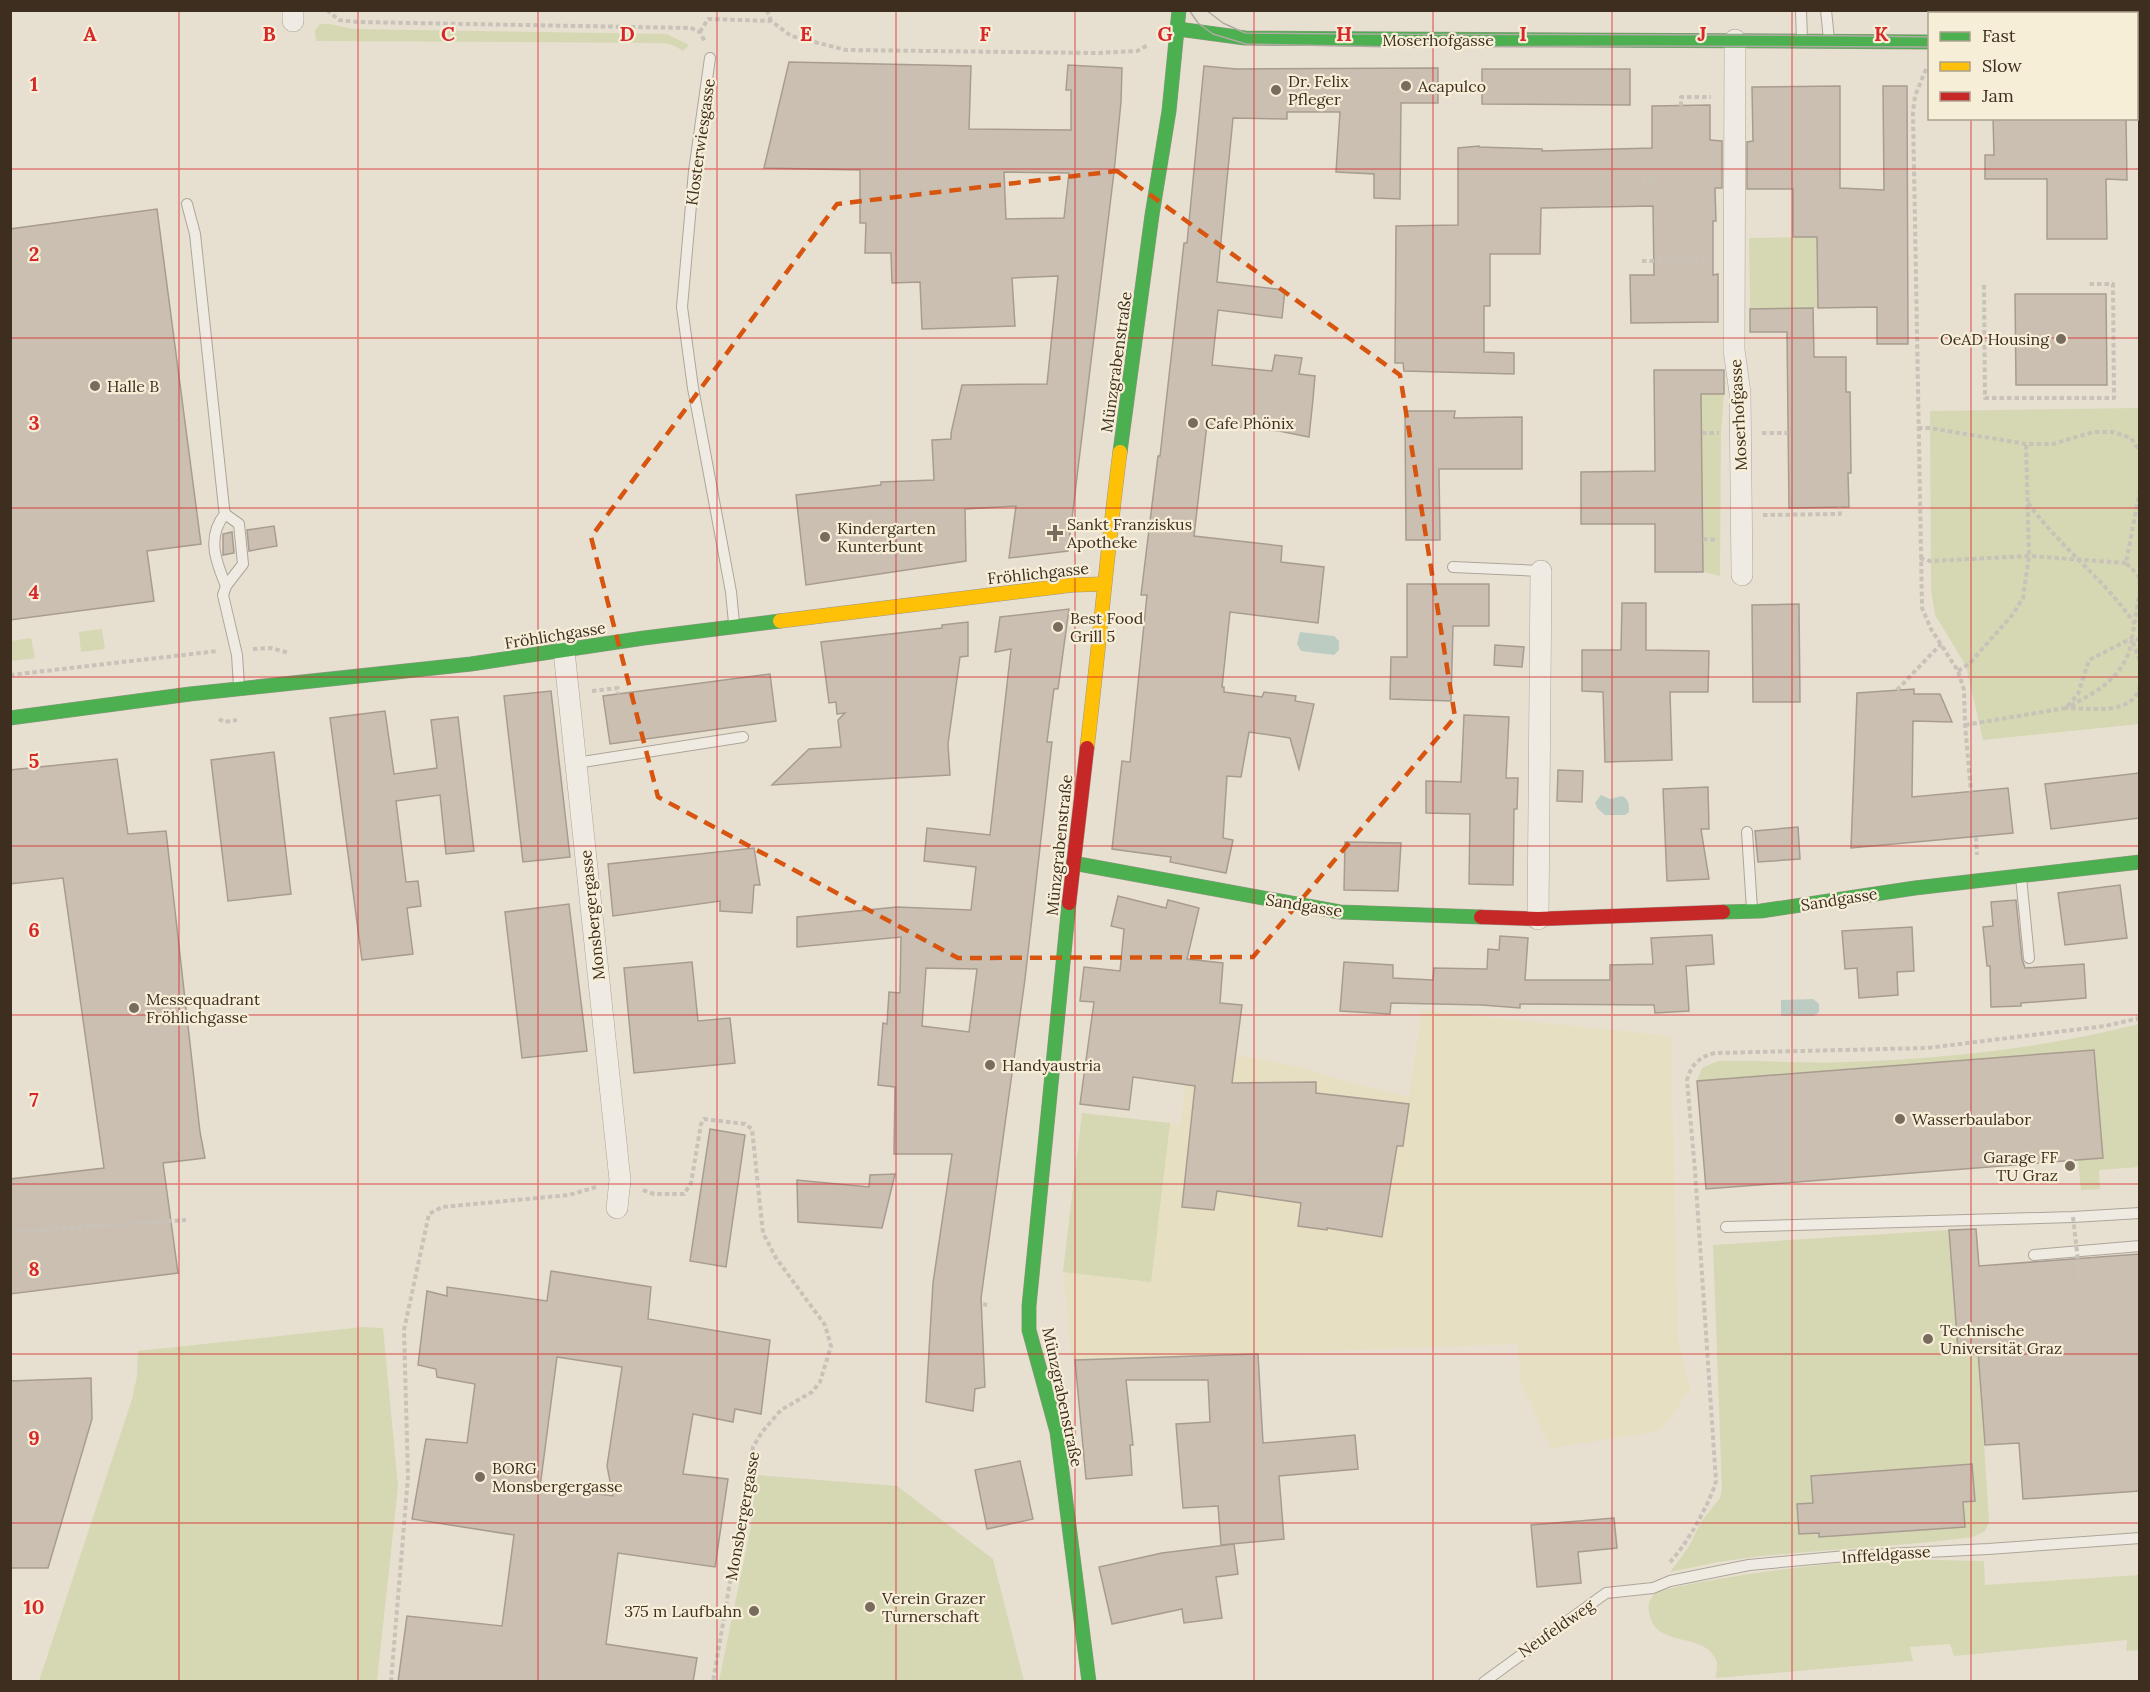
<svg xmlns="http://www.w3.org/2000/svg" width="2150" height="1692" font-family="Lora,serif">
	<rect width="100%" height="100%" fill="#e7e0d1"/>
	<!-- farmland -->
	<polygon fill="#e6dfc2" points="1422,1010 1671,1036 1678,1340 1690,1390 1660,1431 1551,1448 1521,1384 1517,1344 1072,1361 1063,1272 1082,1113 1181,1125 1190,1047 1295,1066 1352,1083 1409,1097"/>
	<!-- green -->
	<g fill="#d6d7b3">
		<polygon points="320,24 329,24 353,29 667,34 689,45 683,51 673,45 663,43 316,41 315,30"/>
		<polygon points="1817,237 1818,308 1750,309 1749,238"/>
		<polygon points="1661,394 1724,394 1721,433 1720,576 1703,572 1701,406 1654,406"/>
		<polygon points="2139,408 2139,724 1983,740 1966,666 1935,615 1931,590 1930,411"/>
		<polygon points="102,629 105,649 81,652 79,632"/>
		<polygon points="31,638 35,658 11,661 11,641"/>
		<path d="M2139 1024V1167L2099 1170 2100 1189 2081 1190 2078 1160 2103 1158 2094 1050 1697 1081 1702 1068 1718 1061C1761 1060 1803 1064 1846 1062 1944 1059 2044 1048 2139 1024Z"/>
		<polygon points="1082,1113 1170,1123 1151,1282 1063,1272"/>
		<polygon points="1949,1230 1958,1350 1978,1351 1989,1522 1985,1531 1973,1537 1931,1542 1761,1556 1718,1562 1670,1572 1688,1548 1701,1522 1720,1498 1722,1489 1713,1245"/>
		<polygon points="363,1327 383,1328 398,1486 377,1681 39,1681 132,1399 137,1376 138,1351"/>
		<polygon points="756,1475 897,1486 993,1559 1024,1681 719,1681 751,1526"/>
		<path d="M1886 1559 1984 1561 1985 1585 2139 1575V1650L2126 1651 2127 1640 1954 1656 1950 1644 1910 1647 1913 1661 1716 1678 1717 1662C1715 1658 1712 1653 1709 1650 1687 1634 1654 1644 1649 1612 1647 1603 1651 1596 1658 1591 1732 1574 1809 1565 1886 1559Z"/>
	</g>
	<!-- water -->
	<g fill="#bcccc2">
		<polygon points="1300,632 1334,636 1339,641 1339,650 1334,655 1301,651 1297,644"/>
		<path d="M1601 795 1610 799 1622 796C1629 799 1629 805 1629 812L1625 815H1605L1598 809 1595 803Z"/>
		<polygon points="1813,999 1819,1004 1819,1012 1814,1016 1781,1016 1781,1000"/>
	</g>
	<!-- building -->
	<g fill="#cbbfb2" stroke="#a89c90" stroke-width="1.5" fill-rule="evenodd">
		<path d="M789 62 971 66 969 129 1071 130V90H1066L1068 65 1122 68 1121 102 1114 172 1068 551 1009 558 1016 506 965 509 966 561 806 585 796 495 881 485V482L934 480 932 440 951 439V433L962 385 1047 384 1058 276 1012 278 1015 326 922 329 920 282 892 283 891 253H865L866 223H860V170L764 168ZM1004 172 1069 173 1064 218 1006 219Z"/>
		<polygon points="1204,66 1236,69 1438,68 1438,103 1401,103 1400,199 1374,198 1374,174 1336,172 1340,112 1287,112 1287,119 1233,118 1217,282 1285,290 1282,318 1218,310 1212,365 1272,371 1275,355 1302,358 1299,374 1315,376 1313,399 1309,437 1279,431 1207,424 1194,536 1282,546 1281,562 1324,567 1318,623 1230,612 1222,687 1224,687 1224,692 1262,697 1264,692 1296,696 1295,701 1314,704 1299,769 1290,738 1249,732 1241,777 1227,776 1223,838 1233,840 1226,873 1170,862 1171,857 1112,849 1122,761 1130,762 1147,595 1141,595 1158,456 1160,456 1184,243 1187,243"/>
		<polygon points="1482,69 1630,69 1630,105 1482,104"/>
		<polygon points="1840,86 1840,188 1884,190 1883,86 1907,86 1908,344 1877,344 1877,307 1818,308 1817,237 1793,237 1793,189 1747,189 1747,142 1753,141 1752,87"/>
		<polygon points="1710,105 1710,140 1722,141 1722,188 1715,188 1716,221 1713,221 1713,275 1718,274 1718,322 1631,323 1630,275 1654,275 1653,206 1541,208 1540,254 1490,254 1490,306 1484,306 1484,352 1514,353 1514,374 1404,371 1403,363 1395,363 1396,226 1458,225 1458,148 1479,146 1479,147 1542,149 1542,151 1652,148 1652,106"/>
		<polygon points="1993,118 2126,118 2127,180 2106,179 2107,239 2047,239 2047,179 1985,179 1985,155 1994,155"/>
		<polygon points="157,209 201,544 147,551 154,601 10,620 10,229"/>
		<polygon points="2015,294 2106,294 2107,385 2016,385"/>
		<polygon points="1813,308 1814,357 1846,357 1846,392 1850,392 1851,473 1848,473 1849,507 1789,508 1787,332 1750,332 1750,309"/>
		<polygon points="1654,370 1724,370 1724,394 1701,394 1703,572 1655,572 1655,524 1581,524 1581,472 1655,471"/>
		<polygon points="1405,411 1455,411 1454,418 1522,417 1522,469 1439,469 1440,540 1406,540"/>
		<polygon points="274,526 277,546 249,551 247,530"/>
		<polygon points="232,532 234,553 223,555 223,534"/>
		<polygon points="1407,584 1489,584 1489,626 1453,626 1451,701 1390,699 1391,657 1407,657"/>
		<polygon points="1622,603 1646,603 1646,650 1709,651 1708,692 1670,692 1672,760 1605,762 1603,692 1582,691 1582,650 1621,650"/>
		<polygon points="1799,604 1800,702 1753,702 1752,605"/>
		<path d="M1069 609 1058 689H1054L1047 742H1052L1025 979 981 1298 985 1387 975 1389 973 1411 926 1402 933 1283 952 1154H894L895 1087 878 1085 883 1023 887 1024 889 992 900 993 901 937 797 947V917L897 907 971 910 976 867 924 861 927 828 990 835 1011 649 995 652 1000 617ZM926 968 977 969 969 1032 922 1026Z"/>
		<polygon points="968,622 968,656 960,657 948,744 950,775 772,785 809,749 841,747 838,720 845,713 837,714 836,702 829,703 821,642 942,628 942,625"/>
		<polygon points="1495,645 1524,647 1522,667 1494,665"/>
		<polygon points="770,674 776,721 610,744 603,696"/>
		<polygon points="1914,689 1914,694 1940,694 1952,722 1913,721 1912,797 2008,788 2013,833 1851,848 1857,693"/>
		<polygon points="551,691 570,857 523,862 504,696"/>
		<polygon points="385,711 394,774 437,768 431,720 458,717 474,851 446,854 440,795 396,801 406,882 418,881 421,906 407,908 413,954 362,960 330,718"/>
		<polygon points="1464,715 1509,717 1506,778 1518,778 1517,809 1514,809 1513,885 1469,884 1470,814 1426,813 1426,781 1461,782"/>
		<polygon points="274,752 291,894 228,901 211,760"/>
		<polygon points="117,759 128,834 166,831 200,1132 205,1158 163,1163 178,1273 10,1294 10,1179 104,1168 63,878 10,884 10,770"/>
		<polygon points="1558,770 1583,771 1582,802 1557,801"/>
		<polygon points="2139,773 2139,818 2051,829 2045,784"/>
		<polygon points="1708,787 1709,829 1701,829 1709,879 1667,881 1663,789"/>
		<polygon points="1798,827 1800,859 1758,862 1755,831"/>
		<polygon points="1345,842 1401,843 1398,891 1344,890"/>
		<polygon points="754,848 760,885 754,885 752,913 720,911 720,901 613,916 608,864"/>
		<polygon points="2120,885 2127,938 2065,945 2058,893"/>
		<polygon points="1118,896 1166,908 1168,900 1199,908 1187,959 1223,963 1220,1003 1242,1005 1232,1083 1316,1082 1316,1093 1409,1104 1403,1146 1397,1146 1382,1237 1327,1228 1327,1230 1298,1226 1301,1203 1217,1191 1214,1210 1182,1207 1195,1086 1133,1077 1129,1110 1080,1104 1094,1002 1080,1001 1084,967 1120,971 1124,929 1111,926"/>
		<polygon points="2016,900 2022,959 2025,968 2084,964 2086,998 2021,1003 2021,1006 1991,1007 1990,966 1987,966 1983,927 1993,926 1991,902"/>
		<polygon points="569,904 587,1051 522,1058 505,912"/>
		<polygon points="1912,927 1914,971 1897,972 1898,995 1859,998 1857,968 1845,969 1842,931"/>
		<polygon points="1712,935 1714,964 1686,966 1689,1011 1655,1013 1654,1005 1520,1004 1520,1008 1482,1005 1391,1003 1390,1014 1340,1011 1344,962 1393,965 1393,978 1433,980 1434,968 1487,969 1488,949 1499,950 1500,936 1528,938 1525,980 1610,980 1610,965 1653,964 1651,938"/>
		<polygon points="692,962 698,1021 730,1018 735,1063 634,1073 624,968"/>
		<polygon points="2094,1050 2103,1158 1706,1189 1697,1081"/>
		<polygon points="710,1129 745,1135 726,1267 690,1261"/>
		<polygon points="895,1174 882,1228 798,1222 797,1180 869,1187 870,1175"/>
		<polygon points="1976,1229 1979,1266 2139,1254 2139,1491 2023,1499 2019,1443 1985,1445 1978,1351 1958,1350 1949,1230"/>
		<path d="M551 1271 651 1287 648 1319 770 1340 761 1414 735 1409 733 1422 693 1414 683 1474 728 1479 715 1567 618 1553 606 1644 697 1658 693 1682H398L407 1616 502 1626 514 1535 412 1519 426 1439 467 1443 475 1384 437 1377 436 1369 418 1365 427 1291 447 1296V1287L547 1301ZM557 1357 622 1367 607 1466 613 1496 540 1487Z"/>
		<polygon points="1258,1354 1263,1443 1355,1435 1358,1469 1279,1476 1284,1539 1221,1545 1218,1506 1183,1508 1176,1424 1210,1422 1208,1380 1126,1380 1133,1445 1130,1445 1132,1475 1086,1479 1075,1360"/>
		<polygon points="91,1378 92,1419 48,1568 10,1568 10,1381"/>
		<polygon points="1020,1461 1033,1519 987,1529 975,1470"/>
		<polygon points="1972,1464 1975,1501 1963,1502 1965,1527 1819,1537 1819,1533 1799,1534 1797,1504 1813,1503 1811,1476"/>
		<polygon points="1614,1518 1617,1548 1578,1552 1581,1583 1537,1587 1531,1525"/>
		<polygon points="1234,1544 1238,1574 1216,1577 1222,1618 1184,1623 1182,1609 1112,1624 1099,1567 1162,1553"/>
	</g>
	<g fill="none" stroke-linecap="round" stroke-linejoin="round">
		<defs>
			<g id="lane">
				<polyline points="1801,10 1802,40"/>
				<polyline points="1826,10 1829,40"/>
				<polyline points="710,58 694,171 682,307 693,388 731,592 734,623"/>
				<polyline points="187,204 195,234 224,508 225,514 239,524 243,564 226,586 223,595 237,655 239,686"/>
				<path d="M225 514C206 537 216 562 226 586"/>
				<polyline points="1453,567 1541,571"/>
				<polyline points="576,763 743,737"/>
				<polyline points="1747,832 1752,909"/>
				<polyline points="2021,877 2029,958"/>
				<polyline points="1726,1227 2073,1217 2140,1213"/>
				<polyline points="2034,1255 2140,1246"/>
				<polyline points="1484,1682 1606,1593 1653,1588 1670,1581 1749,1565 1846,1556 1988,1549 2140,1538"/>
			</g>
			<g id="street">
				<polyline points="293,21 293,10"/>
				<polyline points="1735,40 1734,350 1740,393 1742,575"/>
				<polyline points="564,651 620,1180 617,1208"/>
				<polyline points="1538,919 1541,571"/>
			</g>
			<g id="fast">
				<polyline points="1178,29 1245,38 1930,42"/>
				<polyline points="2136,42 2140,42"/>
				<polyline points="1120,452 1152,215 1169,111 1179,10"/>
				<polyline points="10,718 190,694 471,664 644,638 780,621"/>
				<polyline points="1073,863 1340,912 1481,917"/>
				<polyline points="1069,903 1029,1306 1029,1330 1057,1432 1089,1682"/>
				<polyline points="1723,912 1761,911 1915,888 2140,862"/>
			</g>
			<g id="slow">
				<polyline points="780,621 1072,585 1104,584"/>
				<path d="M1087 748C1099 649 1107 551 1120 452"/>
			</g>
			<g id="jam">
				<polyline points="1069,903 1087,748"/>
				<polyline points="1481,917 1538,919 1723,912"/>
			</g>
		</defs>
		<!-- lane casing -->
		<use href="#lane" stroke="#ada599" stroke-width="12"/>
		<!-- street casing -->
		<use href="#street" stroke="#ada599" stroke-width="22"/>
		<!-- fast casing -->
		<use href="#fast" stroke="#9c958a" stroke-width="15"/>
		<!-- slow casing -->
		<use href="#slow" stroke="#9c958a" stroke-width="15"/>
		<!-- jam casing -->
		<use href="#jam" stroke="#9c958a" stroke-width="15"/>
		<!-- path -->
		<g stroke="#c8c2b9" stroke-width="4" stroke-dasharray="4.5 3" stroke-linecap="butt">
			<polyline points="327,10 339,20 357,22 691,28 700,32 705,42"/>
			<polyline points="767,10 771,21"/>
			<polyline points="2002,10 2002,14"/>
			<polyline points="1969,14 1971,12"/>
			<polyline points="2080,14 2080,10"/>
			<polyline points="700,32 708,19 771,21 791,36 846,50 1098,53 1137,51 1148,45"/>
			<polyline points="1926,69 1915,96 1913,112 1922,608 1931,629 1958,671 1964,690 1965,725 1971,792"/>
			<polyline points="1681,106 1681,97 1711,97"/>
			<polyline points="1641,181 1653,181"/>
			<polyline points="1642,261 1704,261 1704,256"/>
			<polyline points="1984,285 1985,398 2114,398 2113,284 2088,284"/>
			<polyline points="1918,428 1930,428 2026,444 2053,444 2093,432 2113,432 2131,438 2140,452"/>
			<polyline points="1702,433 1719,433"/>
			<polyline points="1762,433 1788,433"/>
			<polyline points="1063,442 1064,437"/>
			<polyline points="2140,490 2126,563 2138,575 2140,586"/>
			<path d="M2028 503C2060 547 2104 579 2135 624"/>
			<polyline points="1763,515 1840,514 1839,507"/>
			<polyline points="1703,539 1718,540"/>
			<polyline points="1920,558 1930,561 2029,556 2126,563"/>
			<polyline points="2140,590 2132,638 2140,640"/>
			<path d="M2132 639C2126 677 2097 692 2066 708 2089 708 2136 717 2140 684"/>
			<polyline points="2133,642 2140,662"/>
			<polyline points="253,649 271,648 289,653"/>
			<polyline points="1958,671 1970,663 2013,614 2023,598 2029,556 2026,444"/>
			<polyline points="10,675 218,651"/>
			<polyline points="1897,690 1941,644"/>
			<polyline points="592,691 618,688 618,694"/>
			<polyline points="219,719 224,722 237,720"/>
			<polyline points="1965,725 2066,708 2078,694 2089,660 2132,638"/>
			<polyline points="1976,837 1977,855"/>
			<polyline points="643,1190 654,1194 684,1194 691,1183 701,1124 704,1119 745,1124 752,1129 763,1233 776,1258 825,1325 831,1346 820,1382 812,1392 781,1410 762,1432 753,1447 713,1682"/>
			<polyline points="10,1232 186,1220"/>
			<polyline points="983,1304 987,1305"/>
			<path d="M1670 1562C1686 1546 1710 1503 1716 1481L1695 1171 1687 1080C1691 1065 1700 1056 1715 1053L1927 1048 2105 1026 2140 1018"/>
			<polyline points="391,1682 408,1477 404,1330 429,1214 442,1207 569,1195 596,1187"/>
		</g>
		<!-- lane -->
		<use href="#lane" stroke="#efebe3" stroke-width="10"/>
		<!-- street -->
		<use href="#street" stroke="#efebe3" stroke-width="21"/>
		<!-- fast -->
		<use href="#fast" stroke="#4caf50" stroke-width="14"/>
		<!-- slow -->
		<use href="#slow" stroke="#ffc107" stroke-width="14"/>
		<!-- jam -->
		<use href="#jam" stroke="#c62828" stroke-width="14"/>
		<!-- tram -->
		<g stroke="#afaaa2" stroke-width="1.5">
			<polyline points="1189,10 1198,23 1213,34 1246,44 1396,47 1639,46 1930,47"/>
			<path d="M1206 10 1223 23 1245 33C1473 36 1701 33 1930 37"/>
			<polyline points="2136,37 2140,37"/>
			<polyline points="2136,48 2140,48"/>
		</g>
		<!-- path-bridge -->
		<polyline stroke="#c8c2b9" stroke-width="4" stroke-dasharray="4.5 3" stroke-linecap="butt" points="2073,1217 2081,1287"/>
	</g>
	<!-- marked area -->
	<path fill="none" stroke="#d7550e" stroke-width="4.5" stroke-dasharray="12 8" stroke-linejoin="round" d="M1117 171 1400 375 1455 717 1253 957 958 958 658 797 591 537 837 204Z"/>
	<!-- grid -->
	<path fill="none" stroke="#d62828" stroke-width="1.5" stroke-opacity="0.55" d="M179 10V1682M358 10V1682M538 10V1682M717 10V1682M896 10V1682M1075 10V1682M1254 10V1682M1433 10V1682M1612 10V1682M1792 10V1682M1971 10V14M1971 118V1682M10 169H2140M10 338H2140M10 508H2140M10 677H2140M10 846H2140M10 1015H2140M10 1184H2140M10 1354H2140M10 1523H2140"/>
	<!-- markers -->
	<g fill="#786c5e" stroke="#f7eed8" stroke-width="2">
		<circle cx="1406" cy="86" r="6"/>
		<circle cx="1276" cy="90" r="6"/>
		<circle cx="2061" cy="339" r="6"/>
		<circle cx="95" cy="386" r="6"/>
		<circle cx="1193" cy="423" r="6"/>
		<path d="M1052 524h6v6h6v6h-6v6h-6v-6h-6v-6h6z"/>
		<circle cx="825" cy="537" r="6"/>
		<circle cx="1058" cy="627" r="6"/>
		<circle cx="134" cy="1008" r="6"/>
		<circle cx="990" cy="1065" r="6"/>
		<circle cx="1900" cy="1119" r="6"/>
		<circle cx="2070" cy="1166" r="6"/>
		<circle cx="1928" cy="1339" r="6"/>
		<circle cx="480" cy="1477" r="6"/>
		<circle cx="870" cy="1607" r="6"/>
		<circle cx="754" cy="1611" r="6"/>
	</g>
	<g text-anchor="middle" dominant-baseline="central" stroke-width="4.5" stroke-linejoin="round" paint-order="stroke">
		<!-- street labels -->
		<g font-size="16" fill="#3d2e20" stroke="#f7eed8">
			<text x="1438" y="40">Moserhofgasse</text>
			<text transform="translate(700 142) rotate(-82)">Klosterwiesgasse</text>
			<text transform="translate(1116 362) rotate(-82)">Münzgrabenstraße</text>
			<text transform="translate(1738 415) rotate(-93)">Moserhofgasse</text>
			<text transform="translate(1038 573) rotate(-6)">Fröhlichgasse</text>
			<text transform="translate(555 635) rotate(-9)">Fröhlichgasse</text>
			<text transform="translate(1059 845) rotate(-84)">Münzgrabenstraße</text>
			<text transform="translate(1839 899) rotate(-9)">Sandgasse</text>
			<text transform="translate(1304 905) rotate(9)">Sandgasse</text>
			<text transform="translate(592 915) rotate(-96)">Monsbergergasse</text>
			<text transform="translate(1063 1397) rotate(78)">Münzgrabenstraße</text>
			<text transform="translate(742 1516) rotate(-80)">Monsbergergasse</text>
			<text transform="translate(1886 1554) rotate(-4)">Inffeldgasse</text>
			<text transform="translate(1556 1628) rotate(-35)">Neufeldweg</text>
		</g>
		<!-- poi labels -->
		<g font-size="16" fill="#3d2e20" stroke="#f7eed8" text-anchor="start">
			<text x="1288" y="81">Dr. Felix<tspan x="1288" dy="18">Pfleger</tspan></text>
			<text x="1418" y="86">Acapulco</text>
			<text x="2049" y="339" text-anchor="end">OeAD Housing</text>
			<text x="107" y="386">Halle B</text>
			<text x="1205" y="423">Cafe Phönix</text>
			<text x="1067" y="524">Sankt Franziskus<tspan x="1067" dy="18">Apotheke</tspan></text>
			<text x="837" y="528">Kindergarten<tspan x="837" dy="18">Kunterbunt</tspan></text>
			<text x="1070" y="618">Best Food<tspan x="1070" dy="18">Grill 5</tspan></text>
			<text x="146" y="999">Messequadrant<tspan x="146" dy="18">Fröhlichgasse</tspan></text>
			<text x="1002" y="1065">Handyaustria</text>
			<text x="1912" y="1119">Wasserbaulabor</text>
			<text x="2058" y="1157" text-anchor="end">Garage FF<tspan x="2058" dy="18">TU Graz</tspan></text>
			<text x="1940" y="1330">Technische<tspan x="1940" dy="18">Universität Graz</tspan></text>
			<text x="492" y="1468">BORG<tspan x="492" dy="18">Monsbergergasse</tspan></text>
			<text x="882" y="1598">Verein Grazer<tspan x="882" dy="18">Turnerschaft</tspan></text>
			<text x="742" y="1611" text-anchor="end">375 m Laufbahn</text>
		</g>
	</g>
	<g font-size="20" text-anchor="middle" font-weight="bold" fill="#d62828" stroke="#f7eed8" stroke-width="4.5" stroke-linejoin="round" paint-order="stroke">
		<text x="90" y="41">A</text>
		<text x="269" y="41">B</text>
		<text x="448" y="41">C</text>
		<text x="627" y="41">D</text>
		<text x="806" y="41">E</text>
		<text x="985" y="41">F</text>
		<text x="1165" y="41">G</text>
		<text x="1344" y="41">H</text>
		<text x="1523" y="41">I</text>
		<text x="1702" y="41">J</text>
		<text x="1881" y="41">K</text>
		<text x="34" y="91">1</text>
		<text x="34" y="261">2</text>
		<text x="34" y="430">3</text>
		<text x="34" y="599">4</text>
		<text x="34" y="768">5</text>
		<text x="34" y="937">6</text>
		<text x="34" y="1107">7</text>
		<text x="34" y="1276">8</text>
		<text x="34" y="1445">9</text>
		<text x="34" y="1614">10</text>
	</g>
	<!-- border -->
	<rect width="2150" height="1692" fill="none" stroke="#3d2e20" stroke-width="24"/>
	<!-- legend -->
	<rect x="1928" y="12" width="210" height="108" fill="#f7eed8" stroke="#ada18e" stroke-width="1.5"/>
	<rect x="1940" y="32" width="30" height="9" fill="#4caf50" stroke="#ada18e" stroke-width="1.5"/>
	<text x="1982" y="42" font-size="18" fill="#3d2e20">Fast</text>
	<rect x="1940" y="62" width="30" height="9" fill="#ffc107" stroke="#ada18e" stroke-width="1.5"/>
	<text x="1982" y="72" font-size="18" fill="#3d2e20">Slow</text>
	<rect x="1940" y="92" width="30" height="9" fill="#c62828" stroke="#ada18e" stroke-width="1.5"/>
	<text x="1982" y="102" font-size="18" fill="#3d2e20">Jam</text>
</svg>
